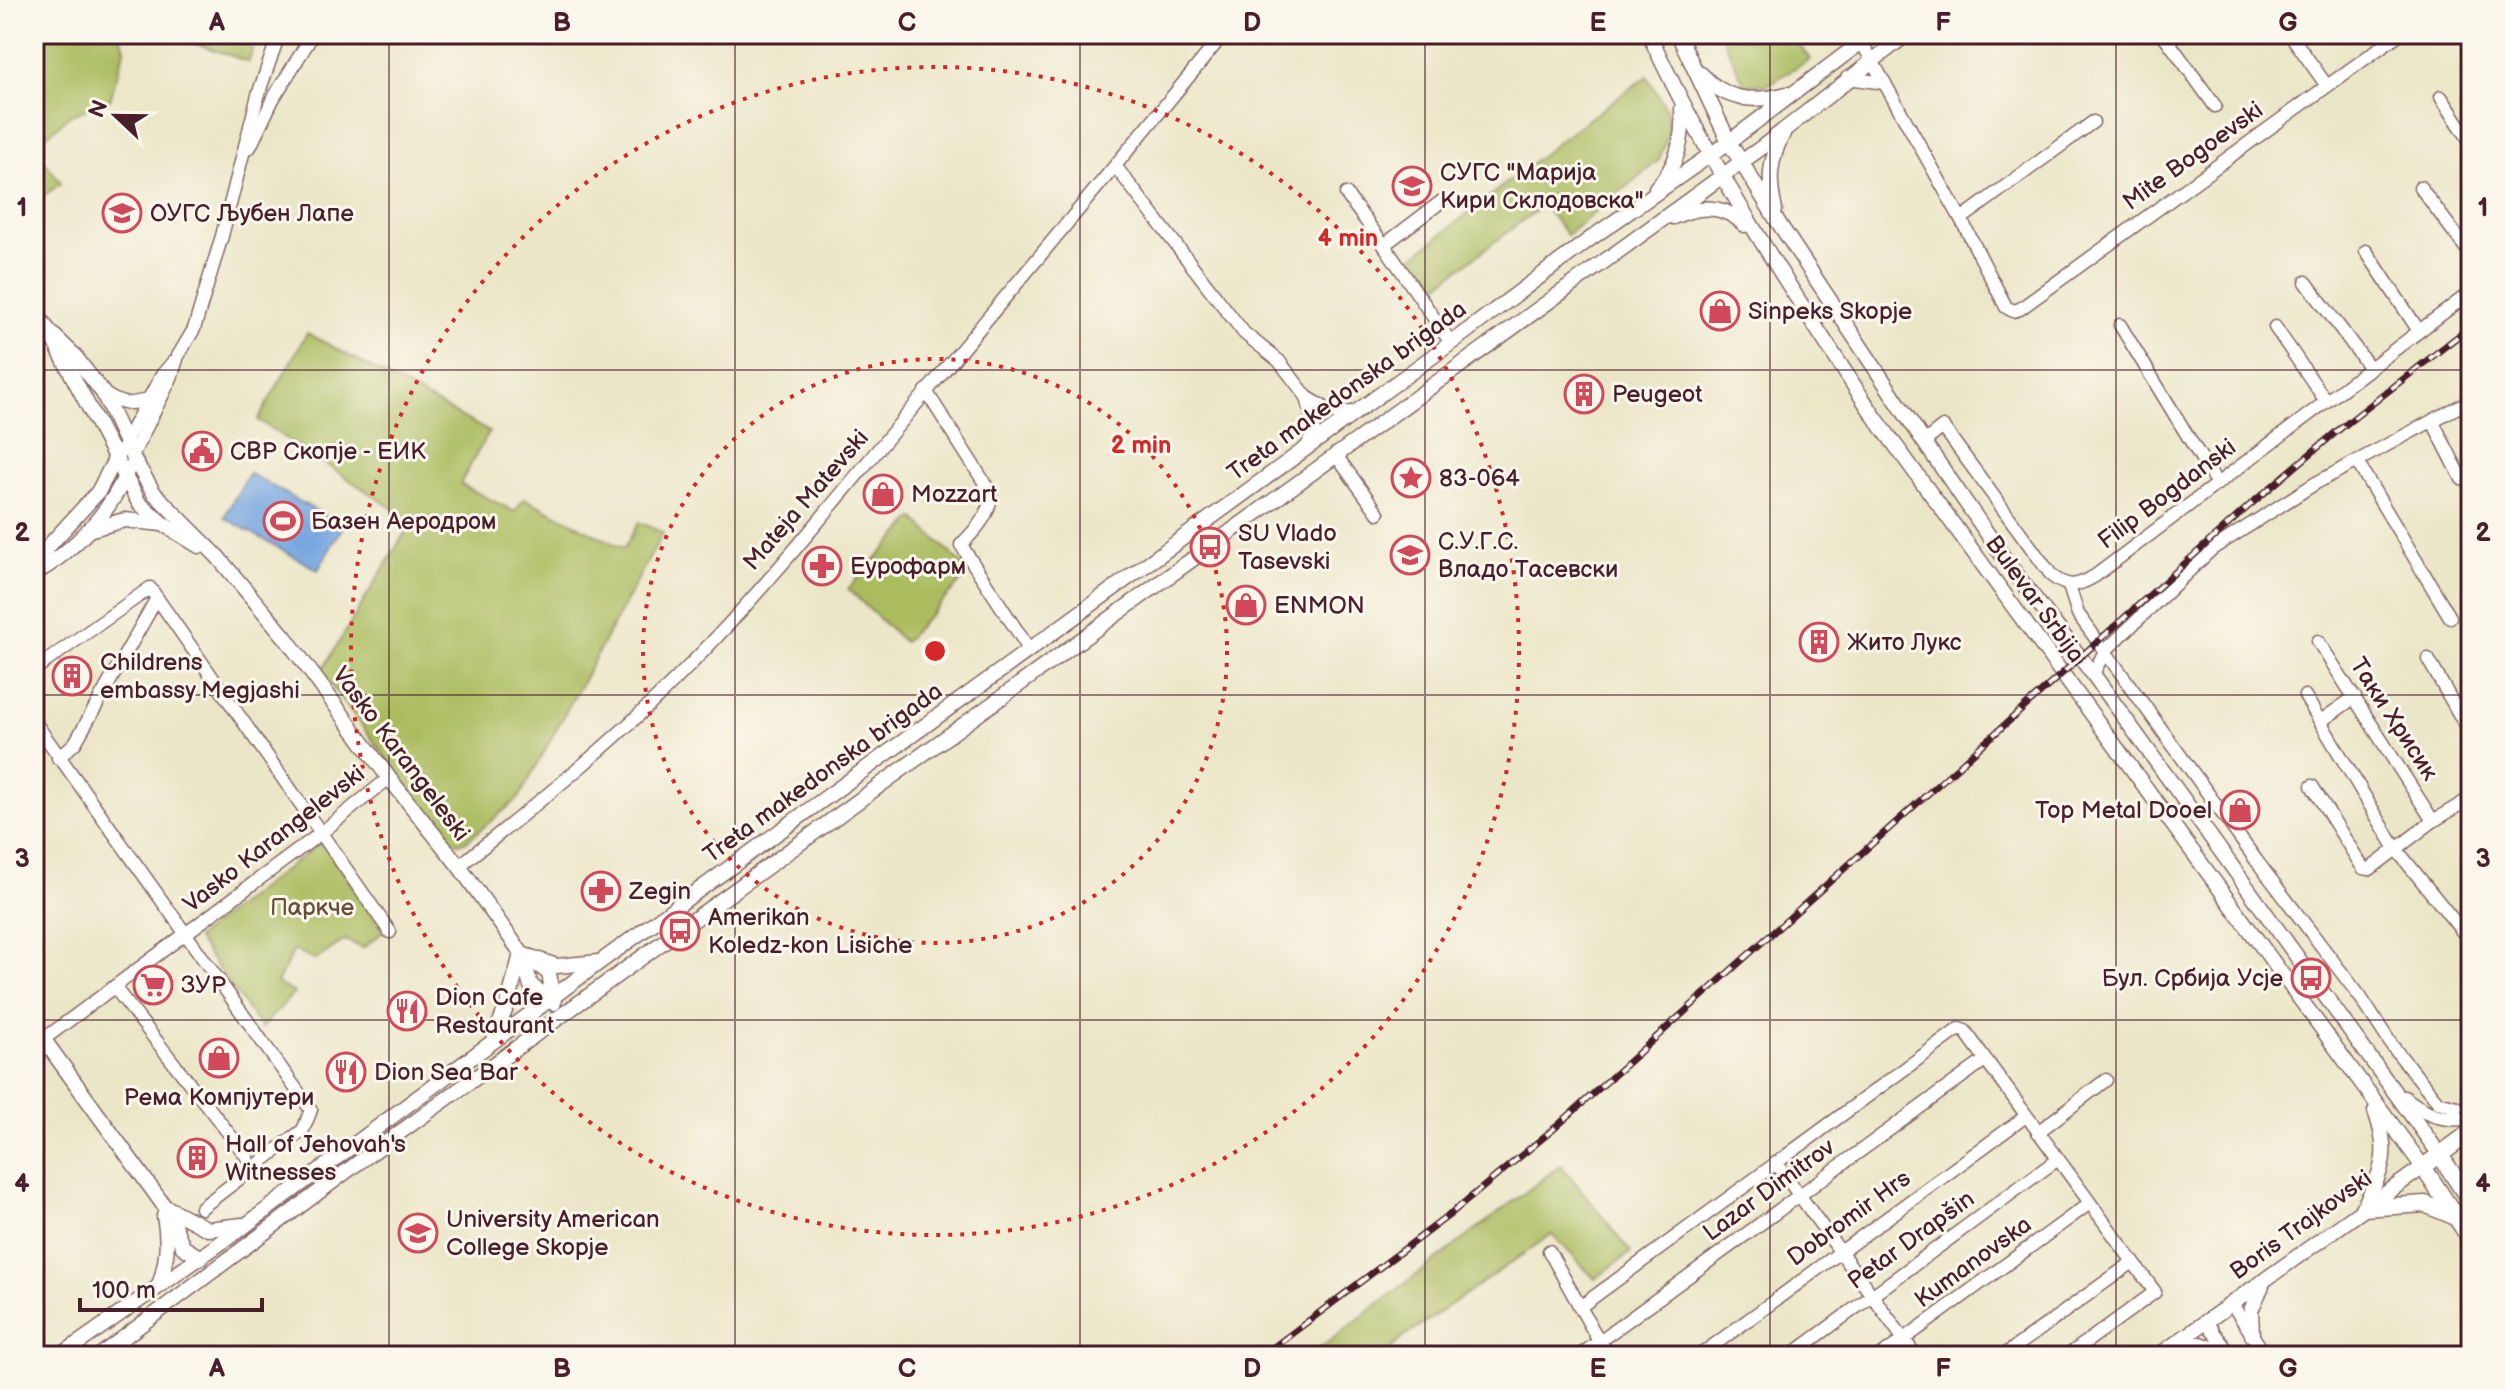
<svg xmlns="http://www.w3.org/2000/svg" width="2505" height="1390" font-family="'Balsamiq Sans',sans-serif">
	<rect width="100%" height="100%" fill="#fbf7ec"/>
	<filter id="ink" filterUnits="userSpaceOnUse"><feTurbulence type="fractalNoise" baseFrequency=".0125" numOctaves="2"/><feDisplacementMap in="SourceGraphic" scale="16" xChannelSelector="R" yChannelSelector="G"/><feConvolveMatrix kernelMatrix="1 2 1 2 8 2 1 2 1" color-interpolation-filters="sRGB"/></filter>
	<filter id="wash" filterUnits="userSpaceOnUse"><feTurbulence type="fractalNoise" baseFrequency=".006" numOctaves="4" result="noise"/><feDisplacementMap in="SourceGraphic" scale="32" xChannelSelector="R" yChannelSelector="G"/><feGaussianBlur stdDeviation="1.8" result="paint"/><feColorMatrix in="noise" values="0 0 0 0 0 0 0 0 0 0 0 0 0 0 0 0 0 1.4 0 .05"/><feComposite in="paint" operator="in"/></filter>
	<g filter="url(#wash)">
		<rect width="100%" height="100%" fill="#ece6c8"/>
		<!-- green -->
		<g fill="#abbc5f" stroke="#7a6e45" stroke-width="2">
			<polygon points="34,34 119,34 125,48 110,100 71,115 34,146"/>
			<polygon points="168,34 256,34 249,62"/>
			<polygon points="1721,34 1790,34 1810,59 1767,85 1745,85"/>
			<polygon points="1647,76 1667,110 1669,131 1659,160 1567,235 1543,205 1430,291 1409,260 1567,135"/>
			<polygon points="39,154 61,183 34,203 34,157"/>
			<polygon points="307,333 489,432 460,484 515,512 524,498 624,549 639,522 663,533 519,798 465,842 458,843 446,836 321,672 412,521 258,420"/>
			<polygon points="914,518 970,572 904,642 848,589"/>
			<polygon points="321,842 384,931 363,948 345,940 315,960 294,950 277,983 294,993 261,1028 196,938"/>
			<polygon points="1561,1165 1631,1252 1595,1279 1552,1234 1400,1340 1384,1356 1310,1356"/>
		</g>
		<!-- water -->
		<polygon fill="#74a5df" stroke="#5f6285" stroke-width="2" points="249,473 343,526 318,570 224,517"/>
	</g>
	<g filter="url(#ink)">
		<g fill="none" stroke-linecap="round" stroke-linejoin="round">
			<defs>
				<g id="minor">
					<polyline points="1857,34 1961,219 2006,307 2013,311 2020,309 2399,34"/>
					<polyline points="2163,34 2215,106"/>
					<polyline points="2290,34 2327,86"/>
					<polyline points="1847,78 1885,83"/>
					<polyline points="2441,97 2471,142"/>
					<polyline points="250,147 273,99 313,34"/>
					<polyline points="1116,167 1244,333 1279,361 1307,397 1333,413 1355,412"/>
					<polyline points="2420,187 2471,255"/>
					<polyline points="1346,194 1384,245"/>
					<polyline points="1442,201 1384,245 1451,343"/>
					<polyline points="1961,219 2093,122"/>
					<polyline points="2366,251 2419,331"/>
					<polyline points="2306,282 2370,368"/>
					<polyline points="2120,325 2217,484"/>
					<polyline points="2275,327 2326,401"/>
					<path d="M926 391 991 493C990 516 976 529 961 545L1029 649"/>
					<path d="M103 393C121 405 128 406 148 399"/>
					<polyline points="1307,397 1314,427 1308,445"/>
					<polyline points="2433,422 2462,479"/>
					<polyline points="125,442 162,375 173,362"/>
					<path d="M1924 442 1943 427 2052 576C2068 589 2078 586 2095 576L2471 292"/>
					<polyline points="1335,454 1378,513"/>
					<polyline points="132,456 171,378 178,356 194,329 222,236 258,95 279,34"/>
					<polyline points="2357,462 2450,617"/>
					<polyline points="2069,586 2078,614 2256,860 2361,998 2393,1047 2438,1102 2457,1107"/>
					<polyline points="2318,641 2433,821"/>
					<polyline points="2428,659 2471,735"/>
					<polyline points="34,670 150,588 390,932"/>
					<polyline points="2093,674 2105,651 2212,549 2316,483 2471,400"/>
					<polyline points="2305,696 2396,849 2471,942"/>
					<polyline points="34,721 311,1110 303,1130 201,1208"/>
					<polyline points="2321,721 2355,697"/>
					<polyline points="58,758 75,743 157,598"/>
					<polyline points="2312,786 2363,868 2370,869 2433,821 2471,798"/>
					<path d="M459 866C538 803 617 740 687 668 773 581 849 483 928 390 1024 274 1122 159 1217 42L1213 34"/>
					<polyline points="115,988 248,1158"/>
					<polyline points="44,1039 321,833 389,778"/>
					<polyline points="2038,1132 2106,1080"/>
					<polyline points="1776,1163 1916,1356"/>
					<polyline points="1549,1251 1599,1341 1610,1356"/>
					<polyline points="2232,1304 2266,1356"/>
					<polyline points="1580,1307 1959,1029 1965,1031 2155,1292 2067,1356"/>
					<polyline points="2206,1322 2231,1355"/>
					<polyline points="1579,1356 1985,1060"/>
					<polyline points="1699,1356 2026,1116"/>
					<polyline points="1790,1356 2058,1159"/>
					<polyline points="1881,1356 2090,1203"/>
					<polyline points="2003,1356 2133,1262"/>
				</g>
				<g id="tertiary">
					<path d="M1649 34C1711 169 1792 292 1874 416L2423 1167 2158 1356"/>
					<polyline points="1678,34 1729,142 1778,222 1924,442 2009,565 2093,674 2440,1155"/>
					<path d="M1701 74C1726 101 1752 103 1787 94"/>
					<path d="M1656 188C1677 167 1684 138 1682 108"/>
					<path d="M1775 210C1768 181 1769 160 1783 134"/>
					<path d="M1673 217C1700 205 1723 204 1745 225"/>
					<polyline points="34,310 49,331 139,503 163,524 199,546"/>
					<polyline points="49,331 74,355 103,393 132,456 154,493 217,556 285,637 389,778 459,866 522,954 531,986 552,999"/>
					<polyline points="88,530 125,520 162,524"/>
					<polyline points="34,562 98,492 119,452"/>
					<path d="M34 574C73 552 112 511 128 469"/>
					<polyline points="522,954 557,966 599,962"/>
					<polyline points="535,963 549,973 554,1003"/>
					<polyline points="34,1026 162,1203 172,1220 183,1247 201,1258"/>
					<polyline points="494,1037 508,1003 521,954"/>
					<path d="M2404 1098C2424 1114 2445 1122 2471 1117"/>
					<path d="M2365 1204C2384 1167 2390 1152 2375 1111"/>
					<polyline points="168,1208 208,1229 242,1225"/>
					<path d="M159 1286C167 1261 169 1242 164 1216"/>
					<polyline points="2252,1335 2251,1310 2262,1286"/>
					<polyline points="2176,1345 2200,1344 2230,1354"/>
					<polyline points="60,1356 246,1225 600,962 1451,343 1594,236 1729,142 1872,34"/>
					<polyline points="99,1356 359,1162 1761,148 1907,34"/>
				</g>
				<g id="secondary">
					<polyline points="2471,1132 2423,1167 2471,1240"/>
					<polyline points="2440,1155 2471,1202"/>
					<polyline points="2363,1208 2425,1204 2456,1217"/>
				</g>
			</defs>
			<!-- minor casing -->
			<use href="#minor" stroke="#836562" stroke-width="15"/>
			<!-- tertiary casing -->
			<use href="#tertiary" stroke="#836562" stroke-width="17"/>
			<!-- secondary casing -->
			<use href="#secondary" stroke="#836562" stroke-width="19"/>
			<!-- minor -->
			<use href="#minor" stroke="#fff" stroke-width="12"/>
			<!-- tertiary -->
			<use href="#tertiary" stroke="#fff" stroke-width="14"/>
			<!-- secondary -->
			<use href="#secondary" stroke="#fff" stroke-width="16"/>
			<defs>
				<polyline id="rail" points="1262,1356 1448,1216 1556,1127 2250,505 2336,432 2471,326"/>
			</defs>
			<!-- rail casing -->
			<use href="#rail" stroke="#4a1f2b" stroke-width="7"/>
			<!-- rail -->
			<use href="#rail" stroke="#fbf7ec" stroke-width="4" stroke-dasharray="12" stroke-linecap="butt"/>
		</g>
	</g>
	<!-- grid -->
	<path fill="none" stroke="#4a1f2b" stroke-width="2" stroke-opacity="0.55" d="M389 34V1356M735 34V1356M1080 34V1356M1425 34V1356M1770 34V1356M2116 34V1356M34 370H2471M34 695H2471M34 1020H2471"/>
	<!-- distance rings -->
	<g fill="none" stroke="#d62828" stroke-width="4" stroke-dasharray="4 8">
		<circle cx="935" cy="651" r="292"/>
		<circle cx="935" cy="651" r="584"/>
	</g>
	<!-- icons -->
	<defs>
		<symbol id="school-ring" viewBox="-11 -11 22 22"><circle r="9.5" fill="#fbf7ec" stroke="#d1495b" stroke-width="1.5"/><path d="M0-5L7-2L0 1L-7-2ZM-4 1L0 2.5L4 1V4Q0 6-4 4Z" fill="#d1495b"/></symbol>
		<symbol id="shop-ring" viewBox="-11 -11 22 22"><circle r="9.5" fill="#fbf7ec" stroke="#d1495b" stroke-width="1.5"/><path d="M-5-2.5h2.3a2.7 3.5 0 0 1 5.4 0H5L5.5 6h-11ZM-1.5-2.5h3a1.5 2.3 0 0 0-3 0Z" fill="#d1495b"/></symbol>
		<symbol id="building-ring" viewBox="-11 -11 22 22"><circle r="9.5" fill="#fbf7ec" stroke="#d1495b" stroke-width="1.5"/><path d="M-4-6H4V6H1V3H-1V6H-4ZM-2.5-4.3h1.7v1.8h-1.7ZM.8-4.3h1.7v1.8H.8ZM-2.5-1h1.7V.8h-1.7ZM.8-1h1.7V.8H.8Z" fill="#d1495b"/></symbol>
		<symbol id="civic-ring" viewBox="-11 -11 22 22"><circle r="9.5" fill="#fbf7ec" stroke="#d1495b" stroke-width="1.5"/><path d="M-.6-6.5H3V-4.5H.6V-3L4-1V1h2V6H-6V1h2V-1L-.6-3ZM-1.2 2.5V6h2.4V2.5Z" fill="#d1495b"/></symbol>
		<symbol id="sight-ring" viewBox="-11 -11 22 22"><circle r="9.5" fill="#fbf7ec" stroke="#d1495b" stroke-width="1.5"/><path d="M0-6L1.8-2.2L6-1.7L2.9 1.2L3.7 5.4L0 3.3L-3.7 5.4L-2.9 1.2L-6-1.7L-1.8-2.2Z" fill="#d1495b"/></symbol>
		<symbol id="stadium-ring" viewBox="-11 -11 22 22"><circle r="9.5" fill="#fbf7ec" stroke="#d1495b" stroke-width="1.5"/><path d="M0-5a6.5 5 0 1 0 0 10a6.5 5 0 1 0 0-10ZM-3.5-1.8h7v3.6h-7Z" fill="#d1495b"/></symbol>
		<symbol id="bus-ring" viewBox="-11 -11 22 22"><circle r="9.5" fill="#fbf7ec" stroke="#d1495b" stroke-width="1.5"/><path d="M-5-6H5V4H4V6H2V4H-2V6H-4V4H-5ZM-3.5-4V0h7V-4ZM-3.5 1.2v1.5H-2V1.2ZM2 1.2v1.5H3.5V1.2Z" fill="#d1495b"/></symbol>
		<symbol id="pharmacy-ring" viewBox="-11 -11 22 22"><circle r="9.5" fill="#fbf7ec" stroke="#d1495b" stroke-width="1.5"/><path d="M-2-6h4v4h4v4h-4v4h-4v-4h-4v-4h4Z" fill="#d1495b"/></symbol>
		<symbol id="supermarket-ring" viewBox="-11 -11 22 22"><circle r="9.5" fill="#fbf7ec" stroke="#d1495b" stroke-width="1.5"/><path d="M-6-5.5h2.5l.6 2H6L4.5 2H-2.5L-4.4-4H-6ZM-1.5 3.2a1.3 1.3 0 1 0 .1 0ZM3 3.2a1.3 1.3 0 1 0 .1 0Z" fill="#d1495b"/></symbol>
		<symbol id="restaurant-ring" viewBox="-11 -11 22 22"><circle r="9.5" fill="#fbf7ec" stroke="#d1495b" stroke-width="1.5"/><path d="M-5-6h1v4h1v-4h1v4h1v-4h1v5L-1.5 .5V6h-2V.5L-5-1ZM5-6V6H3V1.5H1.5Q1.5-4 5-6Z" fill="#d1495b"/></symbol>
		<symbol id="university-ring" viewBox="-11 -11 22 22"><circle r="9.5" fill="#fbf7ec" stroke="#d1495b" stroke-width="1.5"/><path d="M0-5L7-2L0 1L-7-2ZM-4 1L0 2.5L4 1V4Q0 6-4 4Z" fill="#d1495b"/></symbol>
	</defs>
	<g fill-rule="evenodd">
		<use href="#school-ring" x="1390" y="164" width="44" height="44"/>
		<use href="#school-ring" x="100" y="191" width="44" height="44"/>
		<use href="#shop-ring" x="1698" y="289" width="44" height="44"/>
		<use href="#building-ring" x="1562" y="372" width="44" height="44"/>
		<use href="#civic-ring" x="180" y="429" width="44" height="44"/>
		<use href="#sight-ring" x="1389" y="456" width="44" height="44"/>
		<use href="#shop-ring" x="861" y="472" width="44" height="44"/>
		<use href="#stadium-ring" x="261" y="499" width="44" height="44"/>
		<use href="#bus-ring" x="1188" y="525" width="44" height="44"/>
		<use href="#school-ring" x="1388" y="533" width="44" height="44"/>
		<use href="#pharmacy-ring" x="800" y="544" width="44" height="44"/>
		<use href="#shop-ring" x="1224" y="583" width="44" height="44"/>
		<use href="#building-ring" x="1797" y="620" width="44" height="44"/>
		<use href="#building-ring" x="50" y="654" width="44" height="44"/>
		<use href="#shop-ring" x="2218" y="788" width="44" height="44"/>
		<use href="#pharmacy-ring" x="579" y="869" width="44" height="44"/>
		<use href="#bus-ring" x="658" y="909" width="44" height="44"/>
		<use href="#bus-ring" x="2289" y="956" width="44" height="44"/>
		<use href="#supermarket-ring" x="131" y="963" width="44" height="44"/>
		<use href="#restaurant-ring" x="385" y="989" width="44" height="44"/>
		<use href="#shop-ring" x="197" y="1036" width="44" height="44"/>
		<use href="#restaurant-ring" x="324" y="1050" width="44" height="44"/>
		<use href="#building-ring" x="175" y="1136" width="44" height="44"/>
		<use href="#university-ring" x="396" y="1211" width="44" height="44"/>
	</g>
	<g text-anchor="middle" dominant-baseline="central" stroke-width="6" stroke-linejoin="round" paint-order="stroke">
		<!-- street labels -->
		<g font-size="24" fill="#4a1f2b" stroke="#fbf7ec">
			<text transform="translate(2193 156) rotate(-36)">Mite Bogoevski</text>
			<text transform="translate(1347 391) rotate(-36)">Treta makedonska brigada</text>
			<text transform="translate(2167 494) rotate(-37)">Filip Bogdanski</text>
			<text transform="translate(806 500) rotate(-49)">Mateja Matevski</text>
			<text transform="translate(2035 599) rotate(54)">Bulevar Srbija</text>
			<text transform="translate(2394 719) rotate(57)">Таки Хрисик</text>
			<text transform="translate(401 754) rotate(53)">Vasko Karangeleski</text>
			<text transform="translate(823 773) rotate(-36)">Treta makedonska brigada</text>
			<text transform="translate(274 839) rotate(-38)">Vasko Karangelevski</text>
			<text transform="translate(1769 1190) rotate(-36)">Lazar Dimitrov</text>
			<text transform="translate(1849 1218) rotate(-36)">Dobromir Hrs</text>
			<text transform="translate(2301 1225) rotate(-36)">Boris Trajkovski</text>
			<text transform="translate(1911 1240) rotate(-36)">Petar Drapšin</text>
			<text transform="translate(1973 1262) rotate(-36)">Kumanovska</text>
		</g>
		<!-- poi labels -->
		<g font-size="24" fill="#4a1f2b" stroke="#fbf7ec" text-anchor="start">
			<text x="1440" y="172">СУГС "Марија<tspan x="1440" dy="28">Кири Склодовска"</tspan></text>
			<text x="150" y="213">ОУГС Љубен Лапе</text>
			<text x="1748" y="311">Sinpeks Skopje</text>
			<text x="1612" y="394">Peugeot</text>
			<text x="230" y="451">СВР Скопје - ЕИК</text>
			<text x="1439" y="478">83-064</text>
			<text x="911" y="494">Mozzart</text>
			<text x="311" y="521">Базен Аеродром</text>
			<text x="1238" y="533">SU Vlado<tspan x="1238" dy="28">Tasevski</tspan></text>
			<text x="1438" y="541">С.У.Г.С.<tspan x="1438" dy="28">Владо Тасевски</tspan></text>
			<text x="850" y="566">Еурофарм</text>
			<text x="1274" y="605">ENMON</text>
			<text x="1847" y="642">Жито Лукс</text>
			<text x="100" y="662">Childrens<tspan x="100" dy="28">embassy Megjashi</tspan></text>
			<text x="2212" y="810" text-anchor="end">Top Metal Dooel</text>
			<text x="629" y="891">Zegin</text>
			<text x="708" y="917">Amerikan<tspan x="708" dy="28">Koledz-kon Lisiche</tspan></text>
			<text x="2283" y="978" text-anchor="end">Бул. Србија Усје</text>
			<text x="181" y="985">ЗУР</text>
			<text x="435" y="997">Dion Cafe<tspan x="435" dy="28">Restaurant</tspan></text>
			<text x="374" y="1072">Dion Sea Bar</text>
			<text x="219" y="1097" text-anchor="middle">Рема Компјутери</text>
			<text x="225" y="1144">Hall of Jehovah's<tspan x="225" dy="28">Witnesses</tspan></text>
			<text x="446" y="1219">University American<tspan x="446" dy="28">College Skopje</tspan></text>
		</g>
		<!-- park labels -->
		<g font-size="24" fill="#674e3b" stroke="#fbf7ec">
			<text x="312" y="907">Паркче</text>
		</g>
	</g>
	<circle cx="935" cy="651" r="12" fill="#d62828" stroke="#fbf7ec" stroke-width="4"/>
	<g font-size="24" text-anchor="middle" font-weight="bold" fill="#d62828" stroke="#fbf7ec" stroke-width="6" stroke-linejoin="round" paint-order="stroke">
		<text x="1348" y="246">4 min</text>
		<text x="1141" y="453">2 min</text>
	</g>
	<!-- margin -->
	<rect width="2505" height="1390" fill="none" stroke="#fbf7ec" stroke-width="88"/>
	<!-- north arrow -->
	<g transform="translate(116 116) rotate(292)" stroke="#fbf7ec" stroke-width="6" paint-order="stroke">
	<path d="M0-6L14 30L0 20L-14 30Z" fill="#4a1f2b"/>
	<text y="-12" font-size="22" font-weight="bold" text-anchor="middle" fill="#4a1f2b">N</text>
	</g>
	<!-- scale -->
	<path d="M80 1298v12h182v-12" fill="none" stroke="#4a1f2b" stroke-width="4"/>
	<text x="92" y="1298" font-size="24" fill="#4a1f2b" stroke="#fbf7ec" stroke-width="6" paint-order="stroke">100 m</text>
	<rect x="44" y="44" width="2417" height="1302" fill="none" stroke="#4a1f2b" stroke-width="3"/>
	<g font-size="26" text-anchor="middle" font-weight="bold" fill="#4a1f2b">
		<text x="217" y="31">A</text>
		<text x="562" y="31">B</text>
		<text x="907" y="31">C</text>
		<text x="1252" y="31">D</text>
		<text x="1598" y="31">E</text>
		<text x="1943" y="31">F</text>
		<text x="2288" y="31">G</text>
		<text x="22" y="216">1</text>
		<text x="2483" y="216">1</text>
		<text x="22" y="541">2</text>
		<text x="2483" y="541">2</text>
		<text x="22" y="867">3</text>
		<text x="2483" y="867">3</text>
		<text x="22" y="1192">4</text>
		<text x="2483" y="1192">4</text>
		<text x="217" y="1377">A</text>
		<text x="562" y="1377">B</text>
		<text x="907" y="1377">C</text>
		<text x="1252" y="1377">D</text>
		<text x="1598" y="1377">E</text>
		<text x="1943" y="1377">F</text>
		<text x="2288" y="1377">G</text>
	</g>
</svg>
